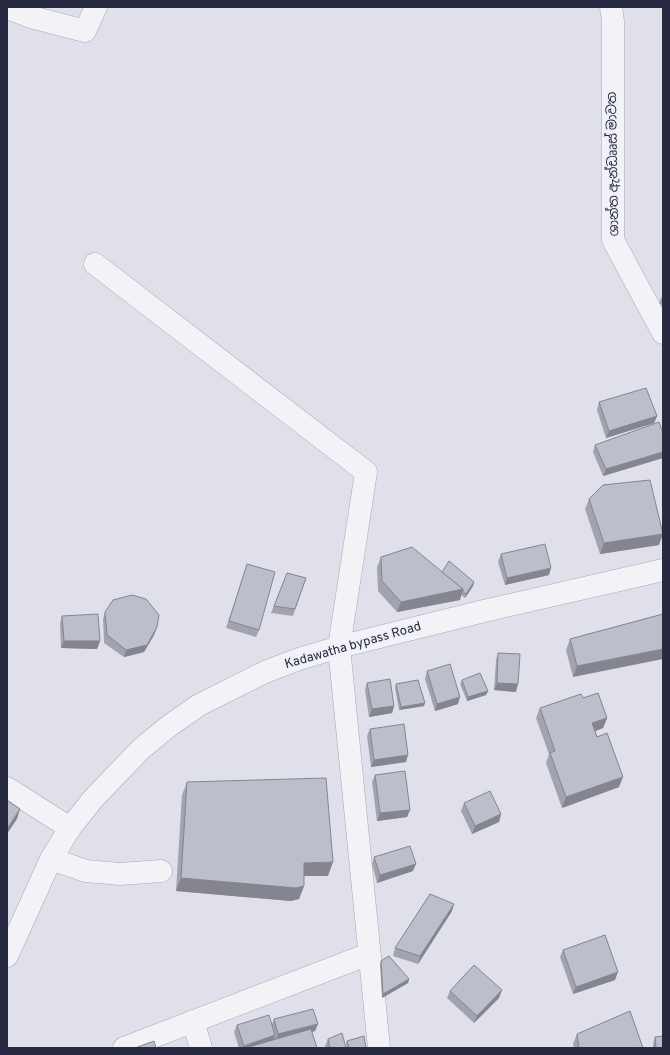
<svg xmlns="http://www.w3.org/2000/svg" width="670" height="1055" font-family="Overpass,'Noto Sans Sinhala',sans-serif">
	<rect width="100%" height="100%" fill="#dfe0e9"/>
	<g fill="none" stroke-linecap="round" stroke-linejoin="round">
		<defs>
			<g id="minor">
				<polyline points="611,7 613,21 613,240 663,333"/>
				<polyline points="7,8 31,17 85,31 96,7"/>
				<polyline points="95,264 366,472 339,647 379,1048"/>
				<polyline points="7,788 70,828"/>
				<polyline points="51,859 86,871 120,874 161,871"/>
				<polyline points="7,956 51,859 70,828 93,799 141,749 169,726 199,705 265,672 299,659 339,647 484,611 663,570"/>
				<polyline points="193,1021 201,1048"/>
				<polyline points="124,1048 369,954"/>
			</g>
		</defs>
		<!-- minor casing -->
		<use href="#minor" stroke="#a8a9b7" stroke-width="23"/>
		<!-- minor -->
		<use href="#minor" stroke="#f2f2f7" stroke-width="22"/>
	</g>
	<!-- wall -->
	<g fill="#a2a3af">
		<polygon points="663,294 663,306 659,303 662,296"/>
		<polygon points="599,402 657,416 654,423 606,438 597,410"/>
		<polygon points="663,433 663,458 603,476 593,452 595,445"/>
		<polygon points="589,499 659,545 600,554 585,509"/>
		<polygon points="501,554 549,575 505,585 498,562"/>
		<polygon points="381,557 442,572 474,582 473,586 465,598 461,595 460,600 397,612 378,591 377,567"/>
		<polygon points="245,571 259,630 256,637 226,628"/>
		<polygon points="287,573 306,578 293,616 271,613"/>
		<polygon points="105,612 157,627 154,635 144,652 124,657 104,643 103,619"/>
		<polygon points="663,614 573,677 566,650 570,639"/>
		<polygon points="62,616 100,641 97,649 61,648 60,623"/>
		<polygon points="498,653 516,692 494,690 496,660"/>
		<polygon points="427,671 458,704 435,711 425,679"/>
		<polygon points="462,680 488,691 486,695 467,701 460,684"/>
		<polygon points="367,683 394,706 392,713 369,717 365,690"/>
		<polygon points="396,684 424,706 399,710 395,688"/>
		<polygon points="583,698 607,718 603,728 595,731 619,787 562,808 546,763 549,754 536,718 540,708"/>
		<polygon points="370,729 406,762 371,767 367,736"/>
		<polygon points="375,775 410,810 407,817 377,821 372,782"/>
		<polygon points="187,782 328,876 304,876 304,886 299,899 291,901 176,891 182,795"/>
		<polygon points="464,803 501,814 499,822 472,834 461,811"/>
		<polygon points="374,857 413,871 377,883 372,864"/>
		<polygon points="452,911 418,964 393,956 395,948"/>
		<polygon points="563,950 615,980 573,994 560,957"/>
		<polygon points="381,961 409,979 408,983 382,998 380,965"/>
		<polygon points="450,991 499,998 474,1023 447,998"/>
		<polygon points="274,1019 315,1031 312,1032 317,1048 239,1048 234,1032 237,1025 272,1024"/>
		<polygon points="577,1034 643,1048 574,1048 573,1044"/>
		<polygon points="655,1037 663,1048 653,1048 653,1044"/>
		<polygon points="328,1039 346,1048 325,1048 325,1046"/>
		<polygon points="347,1041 366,1048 347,1048 346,1044"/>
	</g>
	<!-- shaded-wall -->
	<g fill="#84858f">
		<polygon points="657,416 654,423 606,438 609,431"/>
		<polygon points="663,452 663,458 603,476 606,469"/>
		<polygon points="663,534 659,545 600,554 604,543"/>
		<polygon points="551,568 549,575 505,585 507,578"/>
		<polygon points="474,582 473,586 465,598 466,594"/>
		<polygon points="463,589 460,600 397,612 401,602"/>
		<polygon points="157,627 154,635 144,652 124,657 126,650"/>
		<polygon points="64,641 100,641 97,649 61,648"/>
		<polygon points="663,649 663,659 573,677 577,666"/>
		<polygon points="497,683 518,684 516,692 494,690"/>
		<polygon points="488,691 486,695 467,701 468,697"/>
		<polygon points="460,697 458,704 435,711 437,704"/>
		<polygon points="425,703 424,706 399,710 401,707"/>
		<polygon points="394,706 392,713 369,717 372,709"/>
		<polygon points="607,718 603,728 588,734 592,723"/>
		<polygon points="408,755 406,762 371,767 374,760"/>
		<polygon points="623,777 619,787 562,808 566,797"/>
		<polygon points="20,809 17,819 7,834 7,829"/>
		<polygon points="410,810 407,817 377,821 380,813"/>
		<polygon points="501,814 499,822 472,834 475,826"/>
		<polygon points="333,862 328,876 299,876 304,863"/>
		<polygon points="416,864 413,871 377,883 380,875"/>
		<polygon points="181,878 304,886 299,899 291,901 176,891"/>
		<polygon points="454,904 452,911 418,964 420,956"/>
		<polygon points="618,972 615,980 573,994 576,987"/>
		<polygon points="409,979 408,983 382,998 383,994"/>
		<polygon points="502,990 499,998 474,1023 477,1016"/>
		<polygon points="318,1024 315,1031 276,1041 278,1034"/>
		<polygon points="275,1035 272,1042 255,1048 243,1048 244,1046"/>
	</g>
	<!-- building -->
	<g fill="#bcbecc" stroke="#84858f">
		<polygon points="646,388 657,416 609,431 599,402"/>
		<polygon points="659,422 663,433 663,452 606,469 595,445"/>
		<polygon points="650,480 663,534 604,543 589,499 603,485"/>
		<polygon points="545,544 551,568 507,578 501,554"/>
		<polygon points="412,547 463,589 401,602 382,581 381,557"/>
		<polygon points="449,561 474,582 466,594 463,592 463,589 442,572"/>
		<polygon points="247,564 275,572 259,630 229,621"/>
		<polygon points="287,573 306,578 295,609 274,606"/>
		<polygon points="132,595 146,599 159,615 157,627 147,645 126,650 107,635 105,612 113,600"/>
		<polygon points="98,614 100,641 64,641 62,616"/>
		<polygon points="663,614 663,649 577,666 570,639"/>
		<polygon points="498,653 520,654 518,684 497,683"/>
		<polygon points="450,664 460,697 437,704 427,671"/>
		<polygon points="480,673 488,691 468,697 462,680"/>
		<polygon points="390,679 394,706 372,709 367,683"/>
		<polygon points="418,680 425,703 401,707 396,684"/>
		<polygon points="598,693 607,718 592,723 597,737 607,733 623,777 566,797 550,753 555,751 540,708 581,694 583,698"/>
		<polygon points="404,724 408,755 374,760 370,729"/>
		<polygon points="405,771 410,810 380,813 375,775"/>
		<polygon points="326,778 333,862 304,863 304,886 296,888 181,878 187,782"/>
		<polygon points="490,791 501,814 475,826 464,803"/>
		<polygon points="7,800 20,809 7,829"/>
		<polygon points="410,846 416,864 380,875 374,857"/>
		<polygon points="430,894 454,904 420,956 395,948"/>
		<polygon points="605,935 618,972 576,987 563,950"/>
		<polygon points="389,956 409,979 383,994 381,961"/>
		<polygon points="474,965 502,990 477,1016 450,991"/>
		<polygon points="313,1009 318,1024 278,1034 274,1019"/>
		<polygon points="630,1011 643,1048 579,1048 577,1034"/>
		<polygon points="269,1015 275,1035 244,1046 237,1025"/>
		<polygon points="311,1029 317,1048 245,1048"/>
		<polygon points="342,1033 346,1048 330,1048 328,1039"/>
		<polygon points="364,1036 366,1048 349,1048 347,1041"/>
		<polygon points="663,1036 663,1048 656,1048 655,1037"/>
		<polygon points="154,1041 156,1048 135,1048"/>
	</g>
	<g text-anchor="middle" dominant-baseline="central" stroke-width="3" stroke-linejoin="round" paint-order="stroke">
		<!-- street labels -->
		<g font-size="13" fill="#272a41" stroke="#eef0f6">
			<text transform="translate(614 164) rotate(-91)">ශාන්ත ඇන්ඩෘෘස් මාවත</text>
			<text transform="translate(353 646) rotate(-16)">Kadawatha bypass Road</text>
		</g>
	</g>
	<!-- border -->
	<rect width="670" height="1055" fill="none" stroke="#272a41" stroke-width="16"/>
</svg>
